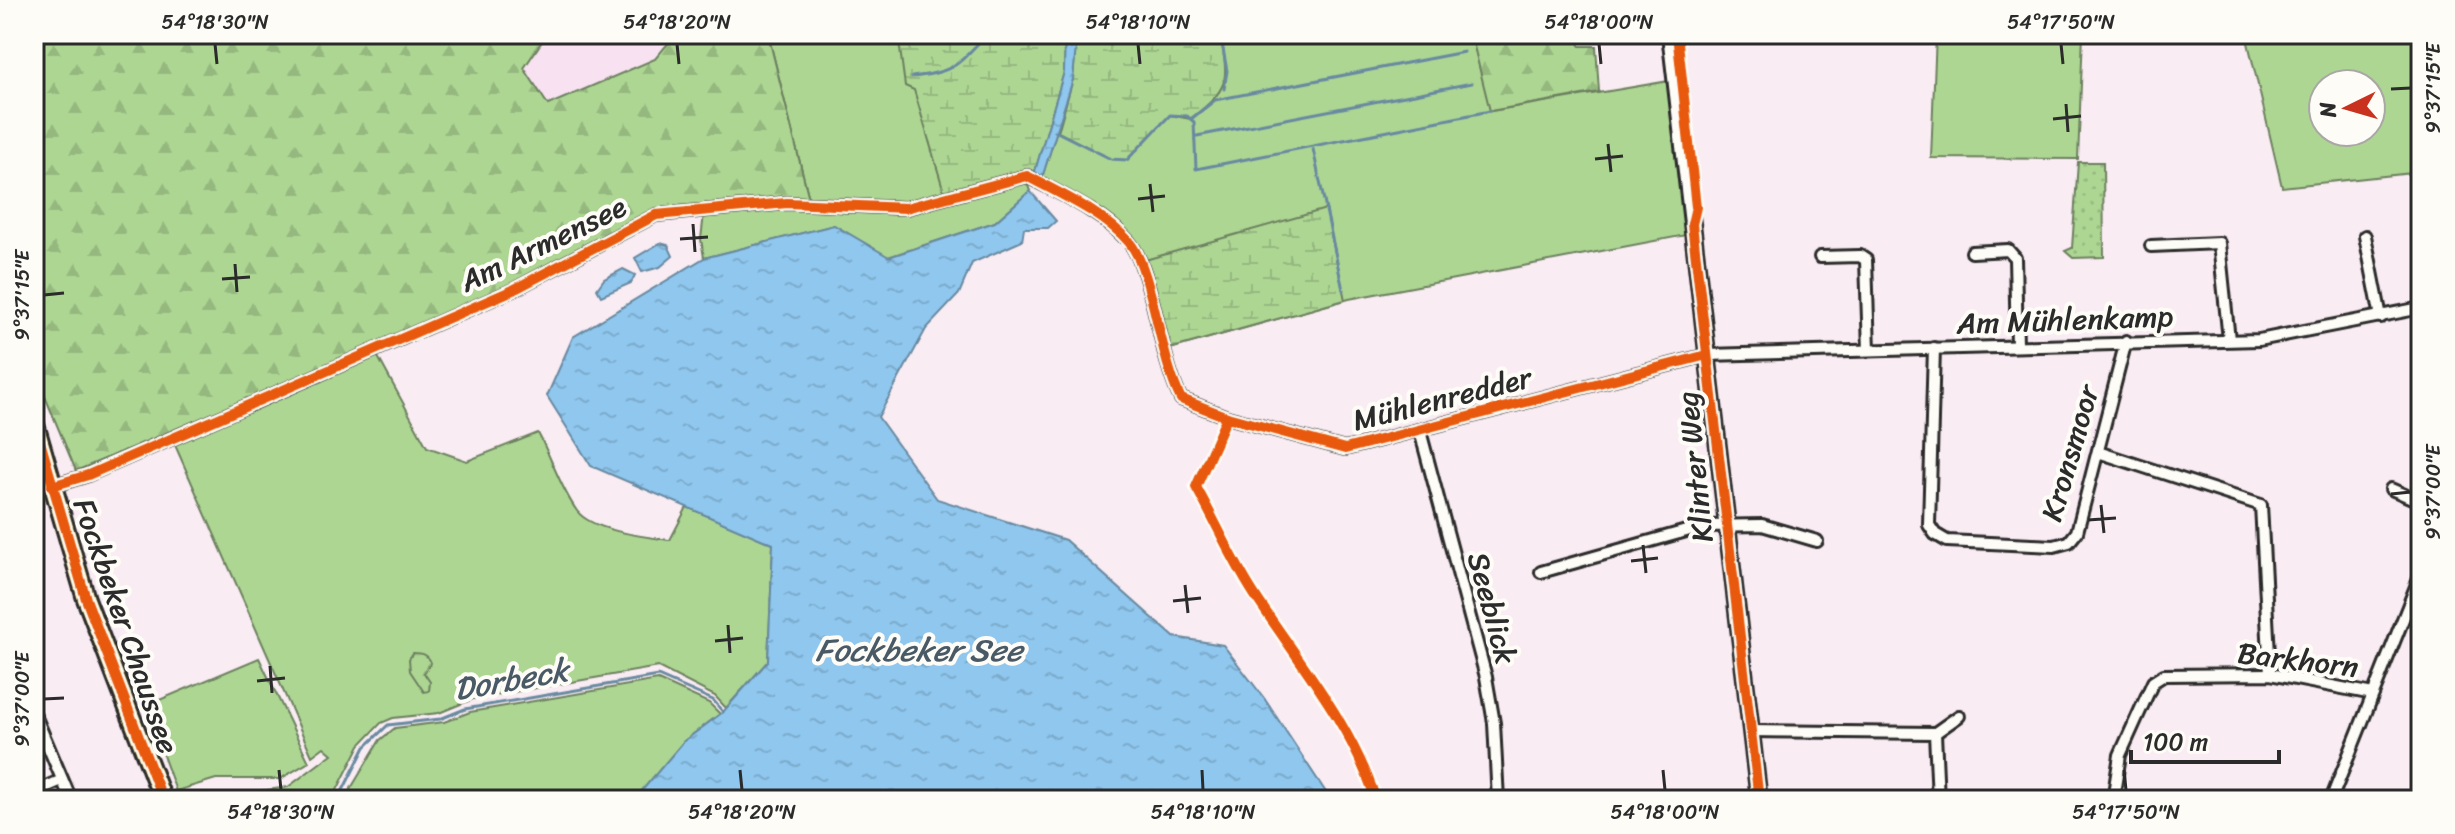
<svg xmlns="http://www.w3.org/2000/svg" width="2455" height="834" font-family="Sriracha,sans-serif">
	<defs>
		<pattern id="forest-firs" width="22" height="20" patternUnits="userSpaceOnUse" patternTransform="scale(2)"><rect width="22" height="20" fill="#add693"/><path d="M5 1l3.5 6h-7zM16 11l3.5 6h-7z" fill="#95b87f"/></pattern>
		<pattern id="wetland-marsh" width="20" height="14" patternUnits="userSpaceOnUse" patternTransform="scale(2)"><rect width="20" height="14" fill="#add693"/><path d="M1 5h8M5 5V1M11 12h8M15 12V8" fill="none" stroke="#95b87f"/></pattern>
		<pattern id="park-dots" width="8" height="8" patternUnits="userSpaceOnUse" patternTransform="scale(2)"><rect width="8" height="8" fill="#add693"/><path d="M2 2h.1M6 6h.1" fill="none" stroke="#95b87f" stroke-width="1.8" stroke-linecap="round"/></pattern>
		<pattern id="water-ripples" width="26" height="14" patternUnits="userSpaceOnUse" patternTransform="scale(2)"><rect width="26" height="14" fill="#8fc7ee"/><path d="M2 4q2-2 4 0t4 0M15 11q2-2 4 0t4 0" fill="none" stroke="#7cabcc"/></pattern>
	</defs>
	<rect width="100%" height="100%" fill="#faecf3"/>
	<filter id="ink" filterUnits="userSpaceOnUse"><feTurbulence type="fractalNoise" baseFrequency=".0125" numOctaves="2"/><feDisplacementMap in="SourceGraphic" scale="16" xChannelSelector="R" yChannelSelector="G"/><feConvolveMatrix kernelMatrix="1 2 1 2 8 2 1 2 1" color-interpolation-filters="sRGB"/></filter>
	<g filter="url(#ink)">
		<!-- built -->
		<polygon fill="#f8e1f0" points="547,34 676,34 655,59 548,106 524,68"/>
		<!-- green -->
		<g fill="#add693" stroke="#6c805f" stroke-width="2" fill-rule="evenodd">
			<polygon points="768,34 1065,34 1064,72 1033,178 906,204 809,199"/>
			<path d="M1077 34H1471L1491 111 1669 81 1686 235 1349 299 1166 350C1159 320 1154 266 1136 242 1116 214 1071 198 1041 181L1073 79Z"/>
			<polygon points="1936,34 2083,34 2078,159 1931,158"/>
			<path d="M2246 34H2421V172L2282 187ZM2323 84H2371V132H2323Z"/>
			<polygon points="1025,178 1030,191 995,222 888,257 834,225 704,258 701,239 704,214 788,207 906,213"/>
			<path d="M377 355 427 447 467 461 538 433C551 457 561 489 577 511 592 531 646 537 670 540L687 507 773 544 768 661 726 708 715 696 658 667 473 699 439 713 393 718 381 723 360 745 332 800H262L260 791 288 787 332 754 324 747 312 756 175 445Z"/>
			<polygon points="259,658 309,762 280,779 216,779 176,791 145,706"/>
			<polygon points="658,680 709,703 720,714 684,741 634,800 344,800 380,740 395,728 444,722 470,712"/>
		</g>
		<!-- forest -->
		<g fill="url(#forest-firs)" stroke="#6c805f" stroke-width="2">
			<polygon points="34,34 547,34 524,68 548,105 655,59 676,34 768,34 809,199 655,212 511,287 76,471 34,370"/>
			<polygon points="1471,34 1578,34 1580,46 1596,46 1599,92 1490,111"/>
			<path d="M413 653C422 653 428 654 431 663L424 673 430 682 429 691 424 692 410 671 409 659Z"/>
		</g>
		<!-- wetland -->
		<g fill="url(#wetland-marsh)" stroke="#6c805f" stroke-width="2">
			<polygon points="898,34 1065,34 1064,72 1033,178 945,195 914,90 905,86"/>
			<path d="M1077 34H1220C1229 82 1230 88 1190 119L1170 115 1127 160 1111 159 1058 132 1073 79Z"/>
			<polygon points="1326,209 1345,300 1166,350 1145,260"/>
		</g>
		<!-- park -->
		<polygon fill="url(#park-dots)" stroke="#6c805f" stroke-width="2" points="2078,162 2103,162 2104,257 2073,258 2065,251 2072,248"/>
		<!-- water -->
		<g fill="url(#water-ripples)" stroke="#6789a0" stroke-width="2">
			<polygon points="1065,34 1077,34 1073,79 1041,181 1033,178 1064,72"/>
			<polygon points="1030,191 1056,221 1048,228 1024,228 1022,241 972,263 959,294 926,329 878,417 937,499 1065,540 1174,637 1223,645 1264,698 1331,800 634,800 684,741 723,712 768,661 773,544 591,466 547,396 573,337 704,258 834,225 889,257 995,222"/>
			<polygon points="660,243 668,245 673,256 660,267 642,272 635,258"/>
			<polygon points="623,269 635,275 631,283 601,296 597,289 604,279"/>
		</g>
		<g fill="none" stroke-linecap="round" stroke-linejoin="round">
			<!-- stream -->
			<g stroke="#6789a0" stroke-width="3">
				<polyline points="972,34 981,40"/>
				<polyline points="1221,35 1225,34"/>
				<polyline points="1222,43 1227,71 1224,89"/>
				<path d="M912 77C956 72 957 65 987 34"/>
				<polyline points="1191,119 1215,100 1464,52"/>
				<polyline points="1055,131 1111,159 1127,160 1170,115 1187,116 1194,122 1196,169 1490,111"/>
				<polyline points="1197,136 1472,83"/>
				<polyline points="1313,149 1343,290"/>
				<polyline points="338,800 365,747 388,725 440,719 465,709 658,676 713,700 723,712"/>
			</g>
			<defs>
				<g id="minor">
					<polyline points="2365,236 2381,317"/>
					<polyline points="2151,246 2219,243 2229,340"/>
					<polyline points="1972,252 2008,250 2015,258 2017,345"/>
					<polyline points="1820,257 1860,256 1866,260 1869,350"/>
					<polyline points="1934,348 1929,525 1935,534 1947,541 2054,546 2069,542 2077,532 2126,341"/>
					<polyline points="1420,431 1486,677 1494,723 1498,800"/>
					<polyline points="2098,452 2261,505 2270,674"/>
					<path d="M52 486 88 475 513 290 656 215 787 203 906 208 1027 176C1060 194 1104 213 1129 242 1153 270 1159 357 1181 399L1227 417 1345 449 1707 355 2259 340 2421 308"/>
					<polyline points="2391,489 2421,502"/>
					<polyline points="1541,572 1704,526 1762,525 1817,541"/>
					<polyline points="34,713 71,800"/>
					<polyline points="1750,731 1935,733 1938,800"/>
					<polyline points="1935,733 1959,716"/>
					<polyline points="34,792 62,780"/>
					<polyline points="2113,800 2120,755 2153,682 2164,675 2270,674 2373,694"/>
					<polyline points="2331,800 2421,574"/>
				</g>
				<polyline id="tertiary" points="1670,34 1759,800"/>
				<polyline id="primary" points="34,421 86,599 163,800"/>
			</defs>
			<!-- minor casing -->
			<use href="#minor" stroke="#2b2b2b" stroke-width="16"/>
			<!-- tertiary casing -->
			<use href="#tertiary" stroke="#2b2b2b" stroke-width="20"/>
			<!-- primary casing -->
			<use href="#primary" stroke="#2b2b2b" stroke-width="22"/>
			<!-- minor -->
			<use href="#minor" stroke="#fdfcf7" stroke-width="10"/>
			<!-- tertiary -->
			<use href="#tertiary" stroke="#fdfcf7" stroke-width="14"/>
			<!-- primary -->
			<use href="#primary" stroke="#f4e382" stroke-width="16"/>
			<defs>
				<g id="cycleway">
					<polyline points="1677,34 1696,207 1692,224 1759,800"/>
					<path d="M1227 417 1196 487C1217 524 1234 565 1258 600 1302 666 1351 724 1376 800"/>
					<polyline points="34,421 86,599 163,800"/>
					<path d="M52 486 88 475 513 290 656 215 787 203 906 208 1027 176C1060 194 1104 213 1129 242 1153 270 1159 357 1181 399L1227 417 1345 449 1707 355"/>
				</g>
			</defs>
			<!-- cycleway casing -->
			<use href="#cycleway" stroke="#fdfcf7" stroke-width="15"/>
			<!-- cycleway -->
			<use href="#cycleway" stroke="#e8590c" stroke-width="10"/>
		</g>
	</g>
	<!-- ticks -->
	<path fill="none" stroke="#2b2b2b" stroke-width="3" d="M215 44 217 64M677 44 679 64M1138 44 1140 64M1599 44 1601 64M2061 44 2063 64M2391 89 2411 88M2066 104 2068 132M2053 119 2081 116M1608 144 1611 172M1595 159 1623 156M1150 184 1153 212M1138 199 1165 196M693 224 695 252M680 239 708 237M235 264 237 292M222 279 250 277M44 295 64 293M2391 494 2411 492M2101 505 2104 533M2088 520 2116 518M1643 545 1646 573M1631 561 1658 558M1185 585 1188 613M1173 601 1201 598M728 625 730 653M715 641 743 638M270 666 272 693M257 681 285 678M44 699 64 698M279 770 281 790M740 770 742 790M1202 770 1203 790M1663 770 1665 790M2124 770 2126 790"/>
	<g text-anchor="middle" dominant-baseline="central" stroke-width="8" stroke-linejoin="round" paint-order="stroke">
		<!-- street labels -->
		<g font-size="30" fill="#2b2b2b" stroke="#fdfcf7">
			<text transform="translate(543 244) rotate(-26)">Am Armensee</text>
			<text transform="translate(2065 320) rotate(-2)">Am Mühlenkamp</text>
			<text transform="translate(1442 399) rotate(-14)">Mühlenredder</text>
			<text transform="translate(2070 453) rotate(-74)">Kronsmoor</text>
			<text transform="translate(1695 467) rotate(-96)">Klinter Weg</text>
			<text transform="translate(1492 608) rotate(75)">Seeblick</text>
			<text transform="translate(126 626) rotate(71)">Fockbeker Chaussee</text>
			<text transform="translate(2298 660) rotate(7)">Barkhorn</text>
		</g>
		<!-- water labels -->
		<g font-size="32" font-style="italic" fill="#495a66" stroke="#fdfcf7">
			<text x="919" y="650">Fockbeker See</text>
			<text transform="translate(511 680) rotate(-10)">Dorbeck</text>
		</g>
	</g>
	<!-- margin -->
	<rect width="2455" height="834" fill="none" stroke="#fdfcf7" stroke-width="88"/>
	<!-- north arrow -->
	<g transform="translate(2347 108) rotate(265)"><circle r="38" fill="#fdfcf7" stroke="#a9a8a5" stroke-width="2"/>
	<path d="M0-6L14 30L0 20L-14 30Z" fill="#c8321e"/>
	<text y="-12" font-size="22" font-weight="bold" text-anchor="middle" fill="#2b2b2b">N</text>
	</g>
	<!-- scale -->
	<path d="M2131 750v12h148v-12" fill="none" stroke="#2b2b2b" stroke-width="4"/>
	<text x="2143" y="750" font-size="24" fill="#2b2b2b" stroke="#fdfcf7" stroke-width="6" paint-order="stroke">100 m</text>
	<rect x="44" y="44" width="2367" height="746" fill="none" stroke="#2b2b2b" stroke-width="3"/>
	<g font-size="20" text-anchor="middle" fill="#2b2b2b">
		<text x="215" y="29">54°18'30"N</text>
		<text x="677" y="29">54°18'20"N</text>
		<text x="1138" y="29">54°18'10"N</text>
		<text x="1599" y="29">54°18'00"N</text>
		<text x="2061" y="29">54°17'50"N</text>
		<text transform="translate(2433 88) rotate(-90)" y="7">9°37'15"E</text>
		<text transform="translate(22 295) rotate(-90)" y="7">9°37'15"E</text>
		<text transform="translate(2433 492) rotate(-90)" y="7">9°37'00"E</text>
		<text transform="translate(22 699) rotate(-90)" y="7">9°37'00"E</text>
		<text x="281" y="819">54°18'30"N</text>
		<text x="742" y="819">54°18'20"N</text>
		<text x="1203" y="819">54°18'10"N</text>
		<text x="1665" y="819">54°18'00"N</text>
		<text x="2126" y="819">54°17'50"N</text>
	</g>
</svg>
